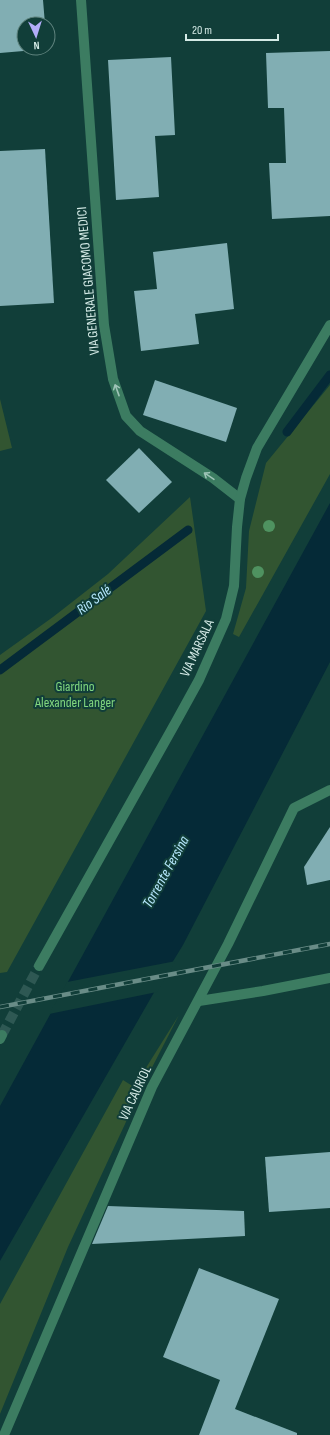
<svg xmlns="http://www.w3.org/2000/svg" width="330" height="1435" font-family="'Sofia Sans Condensed',sans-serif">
	<rect width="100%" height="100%" fill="#113e39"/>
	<!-- green -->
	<g fill="#325531">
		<polygon points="330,385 330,474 239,637 233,634 246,588 249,531 266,463"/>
		<polygon points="0,399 12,448 0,451"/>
		<polygon points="190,497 206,611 7,972 0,973 0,655 53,617 108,574"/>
		<polygon points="179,1015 144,1083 68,1247 0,1414 0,1304 123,1080 134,1087"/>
	</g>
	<!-- water -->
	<polygon fill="#052a37" points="330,503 330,662 183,945 156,989 0,1261 0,1106"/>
	<!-- pier -->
	<polygon fill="#113e39" points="176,961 157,992 49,1014 67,982"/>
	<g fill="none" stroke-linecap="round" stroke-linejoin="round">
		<!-- stream -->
		<g stroke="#052a37" stroke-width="9">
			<polyline points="287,432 330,375"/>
			<polyline points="0,670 188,530"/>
		</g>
	</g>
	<!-- building -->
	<g fill="#81aeb3">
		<polygon points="0,0 43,0 45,24 24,24 24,48 47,48 47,49 0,53"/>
		<polygon points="330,51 330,216 272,219 269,163 286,163 284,108 268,108 266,53"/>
		<polygon points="171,57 175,135 155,136 159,197 116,200 108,60"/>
		<polygon points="45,149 54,303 0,306 0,151"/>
		<polygon points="227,243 234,309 195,314 199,344 141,351 134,291 157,289 153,252"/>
		<polygon points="155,380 237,408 226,442 143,415"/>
		<polygon points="139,448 172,482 139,513 106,480"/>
		<polygon points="330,827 330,880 307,885 304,867"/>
		<polygon points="330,1152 330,1208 269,1212 265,1157"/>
		<polygon points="108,1206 244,1211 245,1236 92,1244"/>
		<polygon points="199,1268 279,1299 235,1409 297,1433 297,1435 199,1435 220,1380 163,1357"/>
	</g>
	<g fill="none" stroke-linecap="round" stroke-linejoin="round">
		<!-- minor-tunnel -->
		<polyline stroke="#2e5853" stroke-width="10" stroke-dasharray="10 5" stroke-linecap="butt" points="2,1035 39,966"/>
		<!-- service -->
		<polyline stroke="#3c7c61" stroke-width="10" points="199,1001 263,991 330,978"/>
		<!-- minor -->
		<g stroke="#3c7c61" stroke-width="10">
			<polyline points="81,0 104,325 113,379 126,416 140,431 213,478 240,499"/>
			<polyline points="39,966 177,720 199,680 226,619 234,586 237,527 240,499 246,478 257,448 330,325"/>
			<polyline points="0,1039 2,1035"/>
			<polyline points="4,1435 152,1087 228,944 294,808 330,790"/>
		</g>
		<defs>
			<polyline id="rail" points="0,1007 330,944"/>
		</defs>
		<!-- rail casing -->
		<use href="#rail" stroke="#698c87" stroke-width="4.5"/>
		<!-- rail -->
		<use href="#rail" stroke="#113e39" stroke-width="3" stroke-dasharray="9" stroke-linecap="butt"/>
	</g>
	<!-- trees -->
	<g fill="#4f9260">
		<circle cx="269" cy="526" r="6"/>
		<circle cx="258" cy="572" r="6"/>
	</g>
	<!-- one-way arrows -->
	<defs><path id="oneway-shaft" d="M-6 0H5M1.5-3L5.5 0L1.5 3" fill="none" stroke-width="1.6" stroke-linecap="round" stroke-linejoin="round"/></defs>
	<g stroke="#9fc4b7">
		<use href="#oneway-shaft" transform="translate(117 390) rotate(-110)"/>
		<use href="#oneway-shaft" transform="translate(209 476) rotate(-146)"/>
	</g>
	<g text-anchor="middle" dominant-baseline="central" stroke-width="4" stroke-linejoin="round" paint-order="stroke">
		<!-- street labels -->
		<g font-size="14" fill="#d4eae6" stroke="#113e39">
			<text transform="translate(88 281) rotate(-95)">VIA GENERALE GIACOMO MEDICI</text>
			<text transform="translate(197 648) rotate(-65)">VIA MARSALA</text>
			<text transform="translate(135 1093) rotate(-65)">VIA CAURIOL</text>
		</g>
		<!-- park labels -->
		<g font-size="14" fill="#82d77f" stroke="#113e39">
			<text x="75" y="686">Giardino<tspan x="75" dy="16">Alexander Langer</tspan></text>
		</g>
		<!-- water labels -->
		<g font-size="15" font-style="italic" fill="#b6e8fd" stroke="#113e39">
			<text transform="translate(94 600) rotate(-37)">Rio Salé</text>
			<text transform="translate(166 872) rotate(-61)">Torrente Fersina</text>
		</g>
	</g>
	<!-- north arrow -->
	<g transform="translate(36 36) rotate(176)"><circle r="19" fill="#113e39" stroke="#5f837e"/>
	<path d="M0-3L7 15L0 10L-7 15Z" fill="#b2adf9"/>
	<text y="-6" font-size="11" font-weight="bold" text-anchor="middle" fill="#d4eae6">N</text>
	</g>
	<!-- scale -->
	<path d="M186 34v6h92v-6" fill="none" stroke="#d4eae6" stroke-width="2"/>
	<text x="192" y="34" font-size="12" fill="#d4eae6" stroke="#113e39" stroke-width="3" paint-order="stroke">20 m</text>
</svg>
